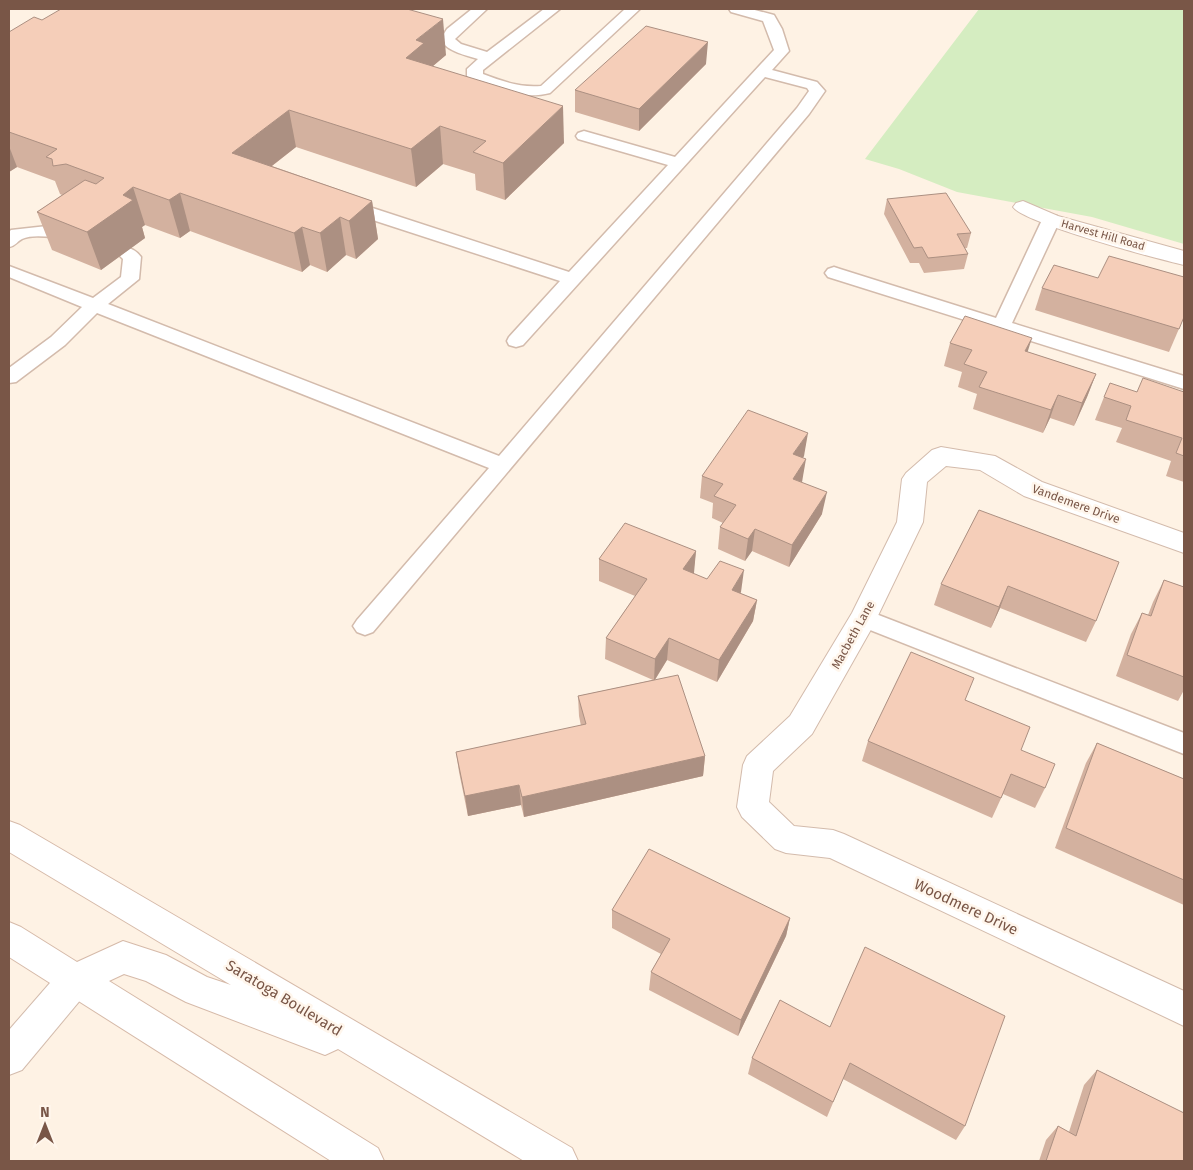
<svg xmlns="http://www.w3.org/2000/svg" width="1193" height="1170" font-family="'Fira Sans',sans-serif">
	<rect width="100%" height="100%" fill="#fef2e4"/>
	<!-- green -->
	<polygon fill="#d5edc1" points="979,9 1184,9 1184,244 1092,217 957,192 899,169 865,159"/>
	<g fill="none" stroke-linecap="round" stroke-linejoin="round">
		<defs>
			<g id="service">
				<path d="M472 9H487L455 39 461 44 487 52 544 9H560L483 70V74C502 81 520 88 541 86L625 9H640L550 93C523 100 495 90 470 79L467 76V69L478 59C465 55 449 52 440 40L447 29Z"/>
				<path d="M729 9H751L774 15 782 29 789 51 772 70 817 82 825 91 809 114 373 632 365 635 357 632 353 626 357 620 489 468 97 313 65 345 16 382 9 383V368L51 337 82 307 9 277V266L93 298 121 277 123 259 116 252 119 248C128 246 135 249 141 257L139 279 108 304 499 456 797 108 809 91 807 88 765 77 523 345 516 347 509 345 507 341 509 337 560 281 339 209 337 205 339 201H351L569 272 668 165 578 139 576 136 578 133 584 131 675 157 774 50 763 21 731 12Z"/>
				<polygon points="1051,215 1057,216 1060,220 1012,323 1184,376 1184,389 828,277 825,273 828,269 834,267 840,269 996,318 1042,220 1045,216"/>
				<path d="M47 226 80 229 83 233 80 237C64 241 37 232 22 239 17 241 16 246 9 247V232L11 230Z"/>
				<polygon points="863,609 1184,733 1184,754 855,624 852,618 855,612"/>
			</g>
			<g id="minor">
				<path d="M1023 201 1058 216 1184 251V265C1158 259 1024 223 1013 207L1016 203Z"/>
				<polygon points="941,447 995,456 1042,482 1184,533 1184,553 1024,496 980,470 946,466 927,482 923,522 873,626 812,734 773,771 769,802 794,826 833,830 844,834 1184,991 1184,1026 830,858 786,853 775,849 742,817 737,807 743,765 747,756 790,716 852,613 897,522 902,479 906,473 932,450"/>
				<polygon points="75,963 87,968 92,980 87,992 22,1070 9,1075 9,1030 63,968"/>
			</g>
			<polygon id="secondary" points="9,821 20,825 572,1148 578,1161 524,1161 338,1049 325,1055 186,1002 146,981 124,974 109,981 378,1148 384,1161 331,1161 9,957 9,922 21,927 77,962 123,941 166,955 207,977 231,985 9,852"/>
		</defs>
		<!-- service casing -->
		<use href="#service" stroke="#d3bbac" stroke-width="3"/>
		<!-- minor casing -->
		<use href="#minor" stroke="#d3bbac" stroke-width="2"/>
		<!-- secondary casing -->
		<use href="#secondary" stroke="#d6baa9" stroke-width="2"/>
		<!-- service -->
		<use href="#service" fill="#fff" fill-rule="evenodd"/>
		<!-- minor -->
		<use href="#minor" fill="#fff" fill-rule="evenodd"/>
		<!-- secondary -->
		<use href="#secondary" fill="#fff" fill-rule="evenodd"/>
	</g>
	<!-- wall -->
	<g fill="#d3b19f">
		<polygon points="42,20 446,55 433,66 564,143 505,200 476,190 475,174 443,164 416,187 296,147 272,166 372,201 378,239 356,259 346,255 327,272 310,265 302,272 190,231 180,238 145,225 142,227 145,238 101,270 52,250 37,212 62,195 60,194 55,181 17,167 9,172 9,32"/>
		<polygon points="706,64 639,131 575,112 575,90"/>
		<polygon points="887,199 971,233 967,248 965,248 968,254 964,269 924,273 919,263 910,263 884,214"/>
		<polygon points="1098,278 1184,317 1169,352 1035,310 1042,288"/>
		<polygon points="950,343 1028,352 1096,374 1087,397 1074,426 1050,418 1043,433 973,409 977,394 958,387 962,372 944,366"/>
		<polygon points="1137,392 1184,392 1184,482 1166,476 1171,461 1116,442 1122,428 1095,420 1104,397"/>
		<polygon points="804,456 803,458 802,482 822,514 789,567 752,551 745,561 718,549 720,527 723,523 712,518 713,503 700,498 702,476"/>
		<polygon points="979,510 1096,621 1086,642 1000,608 991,628 934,605 941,584"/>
		<polygon points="696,551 693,574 741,592 740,593 757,600 753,621 717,682 667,660 655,680 705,756 703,776 524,817 521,805 468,816 459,772 456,752 581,726 579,716 578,696 653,680 605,659 606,638 635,596 599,581 599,559"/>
		<polygon points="1164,580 1184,587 1184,690 1178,701 1116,676 1131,634 1142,613 1148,615 1153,602"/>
		<polygon points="966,700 1021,750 1045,788 1035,808 1003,794 992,818 862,761 868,741"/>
		<polygon points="1097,743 1184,779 1184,905 1055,848 1086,763"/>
		<polygon points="612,910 790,918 786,936 738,1036 649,990 651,972 661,954 612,928"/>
		<polygon points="780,1000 965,1126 956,1140 843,1079 827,1117 748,1074 752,1058"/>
		<polygon points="1097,1070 1184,1161 1039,1161 1046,1140 1058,1126 1069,1132 1084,1085"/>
	</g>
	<!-- shaded-wall -->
	<g fill="#ac9082">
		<polygon points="443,19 446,55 427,71 406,58 416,40"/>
		<polygon points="708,42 706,64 639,131 639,109"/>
		<polygon points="563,106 564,143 505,200 503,163"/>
		<polygon points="289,110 296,147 241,190 232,153"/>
		<polygon points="440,126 443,164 416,187 411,149"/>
		<polygon points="9,146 17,167 9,172"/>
		<polygon points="133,187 145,225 142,227 145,238 101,270 87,232 123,195"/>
		<polygon points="180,193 190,231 180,238 169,200"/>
		<polygon points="372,201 378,239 356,259 349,221"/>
		<polygon points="340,217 346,255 327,272 320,233"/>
		<polygon points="302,227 310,265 302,272 294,233"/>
		<polygon points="1032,338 1025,360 1025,351"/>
		<polygon points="1096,374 1087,397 1074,426 1082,403"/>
		<polygon points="1058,395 1050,418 1043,433 1051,410"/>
		<polygon points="808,433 804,456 790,477 793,454"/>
		<polygon points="806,459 802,482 793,479"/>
		<polygon points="827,492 822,514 789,567 792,545"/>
		<polygon points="755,529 752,551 745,561 748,539"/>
		<polygon points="696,551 694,573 682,591 683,569"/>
		<polygon points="744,570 741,592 729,611 732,590"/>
		<polygon points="1008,586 1000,608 991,628 999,607"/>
		<polygon points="757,600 753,621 717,682 719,660"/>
		<polygon points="669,638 667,660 654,681 655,659"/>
		<polygon points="705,756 703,776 524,817 522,797"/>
		<polygon points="519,785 521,805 468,816 465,796"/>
		<polygon points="790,918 786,936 738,1036 741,1020"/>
	</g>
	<!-- building -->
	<g fill="#f5ceb9" stroke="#ac9082">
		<polygon points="61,9 407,9 443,19 416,40 424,43 406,58 563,106 503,163 473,152 486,141 440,126 411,149 289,110 232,153 372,201 349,221 340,217 320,233 302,227 294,233 180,193 169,200 133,187 123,195 133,200 87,232 37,212 85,180 96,184 104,178 66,164 53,166 52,159 46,157 57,149 9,132 9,32 34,17 42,20"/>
		<polygon points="646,26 708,42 639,109 575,90"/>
		<polygon points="946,193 971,233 957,234 968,254 928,258 922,247 914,248 887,199"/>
		<polygon points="1109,256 1184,277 1184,317 1179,329 1042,288 1054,265 1098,278"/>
		<polygon points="965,316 1032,338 1025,351 1096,374 1082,403 1058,395 1051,410 979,387 987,372 964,364 972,350 950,343"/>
		<polygon points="1143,378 1184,392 1184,456 1176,453 1182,438 1126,420 1131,406 1104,397 1110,383 1137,392"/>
		<polygon points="748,410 808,433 793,454 806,459 793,479 827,492 792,545 755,529 748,539 720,527 736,505 714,496 723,484 702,476"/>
		<polygon points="979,510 1119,562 1096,621 1008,586 999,607 941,584"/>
		<polygon points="625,523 696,551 683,569 707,579 720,561 744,570 732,590 757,600 719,660 669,638 655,659 606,638 647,579 599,559"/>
		<polygon points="1164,580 1184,587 1184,677 1127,655 1142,613 1151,616"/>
		<polygon points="911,652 974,678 965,700 1030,727 1021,750 1055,764 1045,788 1011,774 1001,798 868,741"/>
		<polygon points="678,675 705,756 522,797 519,785 465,796 456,752 586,724 578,696"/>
		<polygon points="1097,743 1184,779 1184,880 1066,828"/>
		<polygon points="649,849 790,918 741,1020 651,972 670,939 612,910"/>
		<polygon points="865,947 1005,1016 965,1126 850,1063 833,1102 752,1058 780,1000 830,1027"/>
		<polygon points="1097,1070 1184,1113 1184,1161 1046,1161 1058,1126 1076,1136"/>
	</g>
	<g text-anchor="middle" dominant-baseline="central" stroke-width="5" stroke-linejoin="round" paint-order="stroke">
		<!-- far-street labels -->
		<g font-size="11" fill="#795647" stroke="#fff6ec">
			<text transform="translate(1103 235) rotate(16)">Harvest Hill Road</text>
		</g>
		<!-- street labels -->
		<g font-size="12" fill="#795647" stroke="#fff6ec">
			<text transform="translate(1076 504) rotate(20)">Vandemere Drive</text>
			<text transform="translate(853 635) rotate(-61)">Macbeth Lane</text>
		</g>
		<!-- near-street labels -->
		<g font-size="15" fill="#795647" stroke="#fff6ec">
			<text transform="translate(966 907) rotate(25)">Woodmere Drive</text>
			<text transform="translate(284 998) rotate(31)">Saratoga Boulevard</text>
		</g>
	</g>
	<!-- border -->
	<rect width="1193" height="1170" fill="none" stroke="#795647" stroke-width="20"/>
	<!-- north arrow -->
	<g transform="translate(45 1125)" stroke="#fff6ec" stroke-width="4" paint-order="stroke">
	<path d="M0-4L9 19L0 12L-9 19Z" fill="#795647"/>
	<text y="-8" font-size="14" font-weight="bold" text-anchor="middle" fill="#795647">N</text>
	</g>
</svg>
